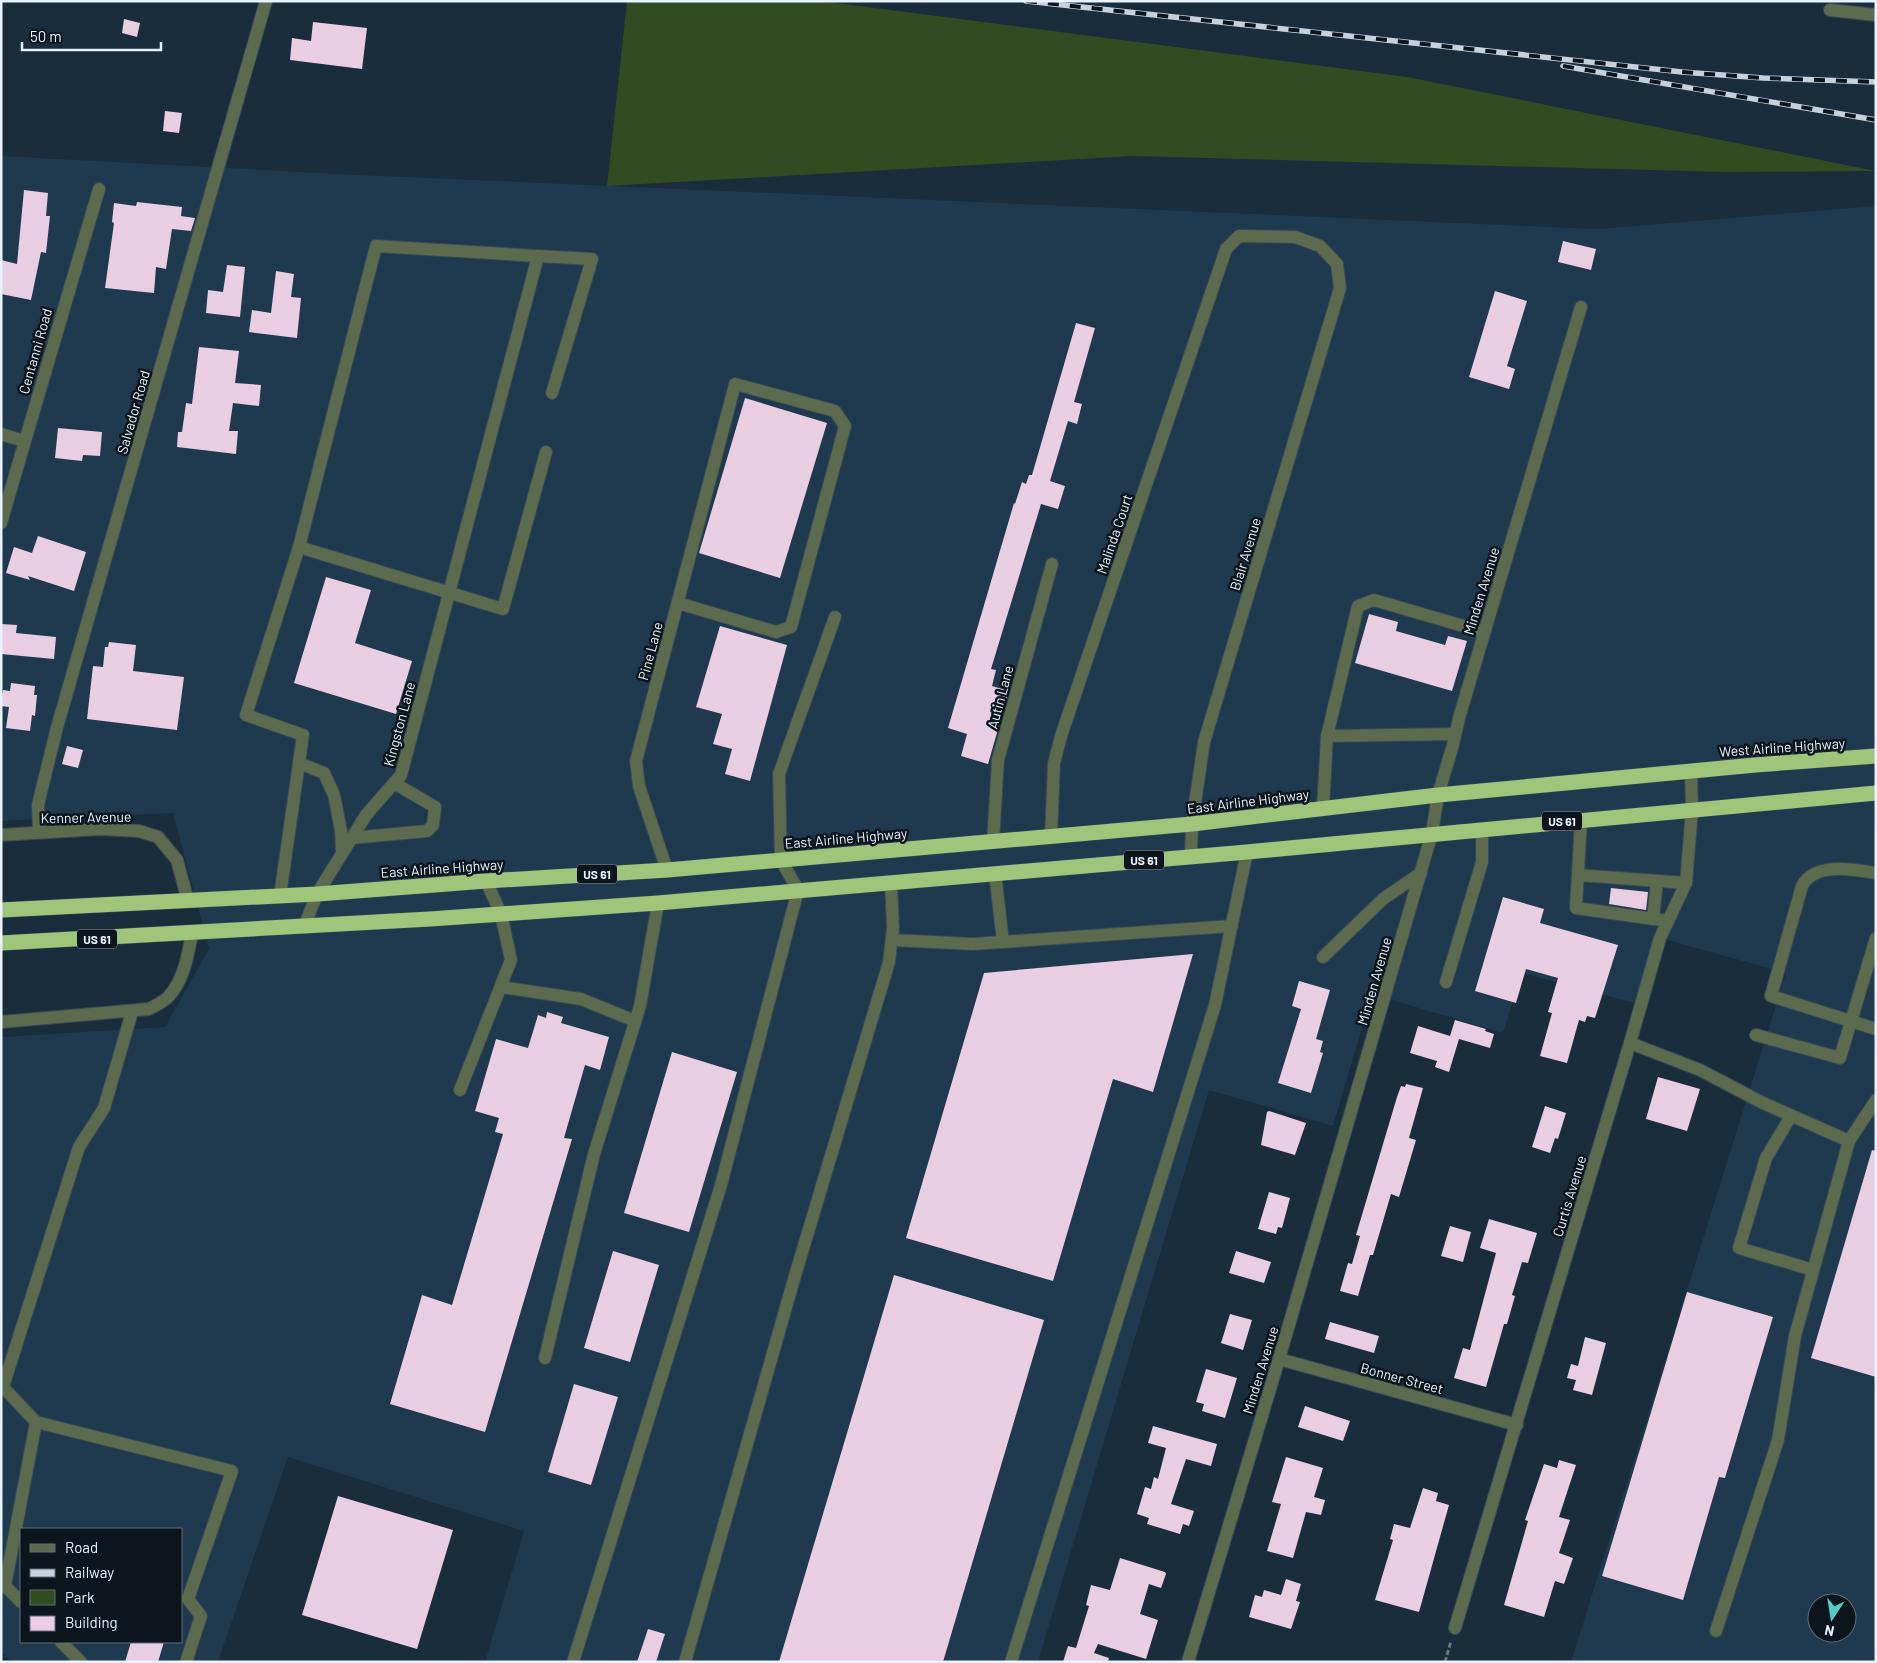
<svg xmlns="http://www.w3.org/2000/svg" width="1877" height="1663" font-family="Barlow,sans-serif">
	<rect width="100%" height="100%" fill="#192d3d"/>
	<!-- built -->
	<path fill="#1f394e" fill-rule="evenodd" d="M1 156 358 175 1597 229 1876 206V1662H1571L1786 973 1660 938 1634 1003 1522 973 1503 1033 1372 994 1333 1126 1209 1090 1038 1662H485L524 1531 288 1457 218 1662H11L1 1651V1037L165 1027 209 949 173 813 1 821ZM21 1529H181V1642H21ZM1817 1603H1847V1633H1817Z"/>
	<!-- green -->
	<polygon fill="#314c20" points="627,1 821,1 1407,77 1876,171 1724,172 1133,156 607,186"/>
	<!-- building -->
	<g fill="#e9cde0">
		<polygon points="124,19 140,23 137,37 122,33"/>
		<polygon points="313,22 367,28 362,69 290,60 292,38 311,41"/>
		<polygon points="165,111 182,113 179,133 163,131"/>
		<polygon points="24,190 48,193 46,216 50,216 46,253 41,252 31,300 1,294 1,260 17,264"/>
		<polygon points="137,202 182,207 181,216 195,218 191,231 172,229 166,269 156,267 154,293 105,288 114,223 112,222 114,203 136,206"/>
		<polygon points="1563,241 1596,249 1591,270 1558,262"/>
		<polygon points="227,265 245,267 240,317 206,313 208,290 223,292"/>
		<polygon points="276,271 294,274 291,297 301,298 297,338 249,332 252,310 271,313"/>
		<polygon points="1495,291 1527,301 1507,366 1515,369 1509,389 1469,377"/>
		<polygon points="1076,323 1095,328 1074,402 1082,404 1077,424 1068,421 1050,481 1065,486 1058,509 1041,504 991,669 996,670 992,686 1009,691 988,764 961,756 967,734 948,728 1014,503 1015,504 1022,482 1026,484 1029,475 1032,475"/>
		<polygon points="199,347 239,351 235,383 261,385 259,406 233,403 229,431 238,431 236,454 177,447 178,432 182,432 186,403 192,404"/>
		<polygon points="745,398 827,423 780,578 699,553"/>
		<polygon points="58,428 102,432 100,456 83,455 82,461 55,458"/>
		<polygon points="38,536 86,552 74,591 28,576 30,580 6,573 14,547 32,553"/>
		<polygon points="326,577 371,590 355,643 412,661 396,714 294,683"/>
		<polygon points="1369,614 1398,622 1396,631 1445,645 1448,636 1467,641 1452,691 1355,663"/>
		<polygon points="1,624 17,625 16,633 56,637 54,659 1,654"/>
		<polygon points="720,626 787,645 750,781 725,774 732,749 713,744 722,714 696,707"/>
		<polygon points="109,642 136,645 133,671 184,677 177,730 87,719 93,666 103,667 105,647 108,647"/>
		<polygon points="11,683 35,686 34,695 37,695 35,716 32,715 30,731 6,728 9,707 1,706 1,702 3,690 10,691"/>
		<polygon points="67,746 83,750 78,768 62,764"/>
		<polygon points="1611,888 1648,892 1646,910 1609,904"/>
		<polygon points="1503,897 1544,909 1540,923 1618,945 1595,1018 1587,1016 1585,1022 1579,1020 1567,1063 1540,1056 1552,1013 1548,1012 1558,978 1526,969 1516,1003 1475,991"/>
		<polygon points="1193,954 1153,1092 1113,1079 1053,1281 906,1238 984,973"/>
		<polygon points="1299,981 1330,990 1316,1039 1323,1041 1320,1052 1323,1053 1311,1093 1278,1083 1301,1009 1292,1006"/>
		<polygon points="547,1012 563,1017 561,1023 609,1037 600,1070 585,1065 564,1138 572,1139 485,1432 390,1404 422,1295 452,1305 503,1134 495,1132 499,1118 475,1111 496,1039 528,1048 538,1015 546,1018"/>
		<polygon points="1455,1020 1486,1029 1485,1031 1494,1034 1490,1048 1459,1039 1449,1072 1435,1067 1437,1061 1410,1053 1418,1026 1450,1036"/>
		<polygon points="672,1052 737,1072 689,1232 624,1213"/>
		<polygon points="1658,1077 1700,1089 1687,1131 1646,1119"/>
		<polygon points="1406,1084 1423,1088 1409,1138 1416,1140 1399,1197 1391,1194 1373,1255 1370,1255 1358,1296 1340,1291 1348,1263 1352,1264 1360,1236 1356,1235 1397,1097 1401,1086 1405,1087"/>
		<polygon points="1545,1106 1566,1113 1558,1139 1555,1138 1550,1153 1532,1147"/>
		<polygon points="1269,1111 1306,1123 1295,1155 1261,1145 1267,1112"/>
		<polygon points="1872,1150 1876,1151 1876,1377 1811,1358"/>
		<polygon points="1269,1192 1290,1198 1282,1228 1278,1227 1276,1234 1258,1229"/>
		<polygon points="1489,1219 1537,1233 1528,1263 1522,1262 1512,1295 1515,1296 1507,1324 1504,1324 1486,1387 1454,1378 1463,1348 1470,1350 1496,1253 1480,1248"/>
		<polygon points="1450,1226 1471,1232 1463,1262 1441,1256"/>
		<polygon points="613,1251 659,1265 630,1362 584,1348"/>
		<polygon points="1236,1251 1271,1262 1264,1283 1229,1273"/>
		<polygon points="894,1275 1044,1320 943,1662 779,1662"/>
		<polygon points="1687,1292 1773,1317 1725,1478 1719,1477 1683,1600 1602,1576"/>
		<polygon points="1230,1314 1252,1320 1243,1350 1221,1343"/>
		<polygon points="1330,1322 1379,1336 1374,1353 1325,1339"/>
		<polygon points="1585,1337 1606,1343 1592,1395 1573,1390 1576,1380 1567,1378 1571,1364 1578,1366"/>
		<polygon points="1206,1369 1237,1378 1225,1418 1202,1411 1204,1404 1196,1402"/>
		<polygon points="574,1384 618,1397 591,1485 548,1472"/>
		<polygon points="1305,1406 1350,1421 1343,1441 1298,1427"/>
		<polygon points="1153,1426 1217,1444 1211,1466 1186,1459 1171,1504 1194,1511 1189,1526 1183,1524 1180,1534 1147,1524 1149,1518 1137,1514 1145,1487 1151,1489 1154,1477 1158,1479 1166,1448 1148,1443"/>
		<polygon points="1286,1457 1323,1468 1314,1497 1325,1500 1321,1515 1306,1512 1293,1558 1267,1551 1281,1504 1272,1502"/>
		<polygon points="1559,1460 1576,1465 1559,1517 1570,1520 1559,1553 1573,1558 1564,1584 1555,1581 1544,1617 1504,1605 1528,1521 1525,1520 1544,1464 1557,1468"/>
		<polygon points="1423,1488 1438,1493 1436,1501 1449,1505 1419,1612 1375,1600 1393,1540 1390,1539 1394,1524 1410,1528"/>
		<polygon points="338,1496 453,1530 417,1649 302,1615"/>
		<polygon points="1120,1558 1165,1572 1166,1574 1161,1588 1149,1584 1140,1614 1158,1620 1146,1659 1098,1644 1094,1653 1109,1658 1108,1662 1063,1662 1068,1646 1076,1648 1089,1606 1086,1605 1091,1585 1110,1590"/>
		<polygon points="1286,1579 1301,1584 1296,1601 1300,1602 1291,1629 1249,1617 1255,1595 1262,1597 1264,1590 1281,1595"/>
		<polygon points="648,1629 665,1634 656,1662 637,1662"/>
		<polygon points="131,1642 164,1642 158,1662 125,1662"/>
	</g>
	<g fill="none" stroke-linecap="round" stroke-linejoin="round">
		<defs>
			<g id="minor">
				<polyline points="1830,10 1876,15"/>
				<polyline points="538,256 592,259 552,393"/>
				<polyline points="1,434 24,441"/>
				<polyline points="1,523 99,189"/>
				<polyline points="299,547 503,609 546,452"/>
				<polyline points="1327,736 1455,734"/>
				<polyline points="299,763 324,773 334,795 341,831 342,852"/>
				<polyline points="1323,809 1327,736 1358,606 1374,600 1484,632"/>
				<polyline points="1581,820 1576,908 1668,921"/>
				<polyline points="39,832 38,805 56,731 266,1"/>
				<polyline points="1,835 100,829 139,831 158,837 177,860 188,901"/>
				<polyline points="1051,837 1054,763 1062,733 1226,249 1239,236 1295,237 1320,246 1337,264 1340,288 1204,742 1192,824 1191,856"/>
				<polyline points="351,838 427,831 433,825 435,807 394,783"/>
				<polyline points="993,842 998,760 1052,564"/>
				<polyline points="667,870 639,786 636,761 735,384 835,411 845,426 791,627 776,632 678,603"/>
				<polyline points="995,873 1003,942"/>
				<path d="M1876 873C1853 869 1815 862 1802 886L1771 996 1876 1029"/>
				<polyline points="1578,875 1686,883"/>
				<polyline points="280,896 303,735 246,715 299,547 376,246 538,256 401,775 366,815 317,894 304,927"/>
				<polyline points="1653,919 1657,881"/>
				<polyline points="892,940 973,944 1232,926"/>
				<polyline points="1323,957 1383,899 1421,873"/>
				<polyline points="1446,982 1482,862 1482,829"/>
				<polyline points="501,987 581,999 635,1021"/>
				<polyline points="132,1012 104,1108 79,1147 3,1387 36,1422 232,1471 188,1599 201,1616 186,1662"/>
				<path d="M1 1022 149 1009C156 1005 164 1002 169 996 184 980 188 954 192 934"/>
				<polyline points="1756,1035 1840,1058 1876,938"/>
				<polyline points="1630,1043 1700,1070 1763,1103 1849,1141"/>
				<polyline points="460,1090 511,960 501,914 486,881"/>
				<polyline points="1791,1116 1766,1158 1739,1248 1813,1270"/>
				<polyline points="545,1358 594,1154 640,1006 658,903"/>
				<polyline points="1279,1359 1517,1425"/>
				<polyline points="21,1602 5,1586 36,1422"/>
				<polyline points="1455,1628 1630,1043 1660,938 1686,883 1692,809 1691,771"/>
				<polyline points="1716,1631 1778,1440 1795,1336 1849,1141 1876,1100"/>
				<polyline points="61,1642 81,1662"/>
				<polyline points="573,1662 721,1185 798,890 781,860 779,774 835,617"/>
				<polyline points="685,1662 794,1279 889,962 893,928 891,882"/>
				<polyline points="1011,1662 1215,1005 1247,852"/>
				<polyline points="1188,1662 1279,1359 1432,833 1438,795 1453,745 1459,718 1581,307"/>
			</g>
			<g id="highway">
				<polyline points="1,910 317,894 486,881 667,870 1192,824 1438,795 1755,765 1876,756"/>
				<polyline points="1,943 430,919 658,903 1247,852 1876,793"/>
			</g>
		</defs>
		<!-- minor casing -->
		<use href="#minor" stroke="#364958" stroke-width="14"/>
		<!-- highway casing -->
		<use href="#highway" stroke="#364958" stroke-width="16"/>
		<!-- path -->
		<polyline stroke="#677886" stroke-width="3" stroke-dasharray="5 2.5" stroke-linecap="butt" points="1445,1662 1451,1641"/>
		<!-- minor -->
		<use href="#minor" stroke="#5c6b4e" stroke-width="12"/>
		<!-- highway -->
		<use href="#highway" stroke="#9ec57a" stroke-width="15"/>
		<defs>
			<g id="rail">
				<polyline points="1026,1 1682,72 1763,78 1876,82"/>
				<polyline points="1563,66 1876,120"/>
			</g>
		</defs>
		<!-- rail casing -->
		<use href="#rail" stroke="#c5d2de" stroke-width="5.5"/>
		<!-- rail -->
		<use href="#rail" stroke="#0c141c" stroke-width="4" stroke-dasharray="11" stroke-linecap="butt"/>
	</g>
	<g text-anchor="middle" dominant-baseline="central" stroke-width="5" stroke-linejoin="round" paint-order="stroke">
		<!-- shield labels -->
		<g fill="#0c141c" stroke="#a5b0ba" stroke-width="1">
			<rect x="1542" y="811.5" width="40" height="19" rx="4"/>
			<rect x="1124" y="850.5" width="40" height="19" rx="4"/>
			<rect x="577" y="864.5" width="40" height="19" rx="4"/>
			<rect x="77" y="929.5" width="40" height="19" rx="4"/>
		</g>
		<g font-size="12" font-weight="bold" fill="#e7f3fe">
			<text x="1562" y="821">US 61</text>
			<text x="1144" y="860">US 61</text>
			<text x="597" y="874">US 61</text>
			<text x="97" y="939">US 61</text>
		</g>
		<!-- street labels -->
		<g font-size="14" fill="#e7f3fe" stroke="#0c141c">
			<text transform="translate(35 351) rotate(-74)">Centanni Road</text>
			<text transform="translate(133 412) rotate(-74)">Salvador Road</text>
			<text transform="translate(1114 534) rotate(-71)">Malinda Court</text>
			<text transform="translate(1245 554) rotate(-73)">Blair Avenue</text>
			<text transform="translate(1481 591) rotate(-73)">Minden Avenue</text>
			<text transform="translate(650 651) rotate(-75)">Pine Lane</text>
			<text transform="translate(1000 697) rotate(-75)">Autin Lane</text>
			<text transform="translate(399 724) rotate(-75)">Kingston Lane</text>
			<text transform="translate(1782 747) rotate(-4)">West Airline Highway</text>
			<text transform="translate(1248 801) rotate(-7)">East Airline Highway</text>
			<text transform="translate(86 817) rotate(-1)">Kenner Avenue</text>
			<text transform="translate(846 838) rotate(-5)">East Airline Highway</text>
			<text transform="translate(442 868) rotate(-4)">East Airline Highway</text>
			<text transform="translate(1374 981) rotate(-74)">Minden Avenue</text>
			<text transform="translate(1569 1196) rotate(-73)">Curtis Avenue</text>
			<text transform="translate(1260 1370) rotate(-73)">Minden Avenue</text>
			<text transform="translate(1402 1378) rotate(15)">Bonner Street</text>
		</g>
	</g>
	<!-- border -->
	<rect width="1877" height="1663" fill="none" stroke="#e7f3fe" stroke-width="5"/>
	<!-- legend -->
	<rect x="20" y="1528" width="162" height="115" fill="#0c141c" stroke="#646d76"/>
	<rect x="30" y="1544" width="25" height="8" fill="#5c6b4e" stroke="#646d76"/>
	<text x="65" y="1553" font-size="15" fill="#e7f3fe">Road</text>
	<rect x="30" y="1569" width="25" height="8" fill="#c5d2de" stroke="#646d76"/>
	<text x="65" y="1578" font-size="15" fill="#e7f3fe">Railway</text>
	<rect x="30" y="1590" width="25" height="15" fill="#314c20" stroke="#646d76"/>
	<text x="65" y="1603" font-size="15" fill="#e7f3fe">Park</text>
	<rect x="30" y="1616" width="25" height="15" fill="#e9cde0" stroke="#646d76"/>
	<text x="65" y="1628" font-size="15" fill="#e7f3fe">Building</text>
	<!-- north arrow -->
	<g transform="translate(1832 1618) rotate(192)"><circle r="24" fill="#0c141c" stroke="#646d76"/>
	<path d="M0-4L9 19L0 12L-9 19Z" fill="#54cdc6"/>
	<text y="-8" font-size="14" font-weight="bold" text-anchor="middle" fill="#e7f3fe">N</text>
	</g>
	<!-- scale -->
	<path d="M22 42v8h139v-8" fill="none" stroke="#e7f3fe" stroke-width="2.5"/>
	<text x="30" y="42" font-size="15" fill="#e7f3fe" stroke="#0c141c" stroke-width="4" paint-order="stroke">50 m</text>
</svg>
